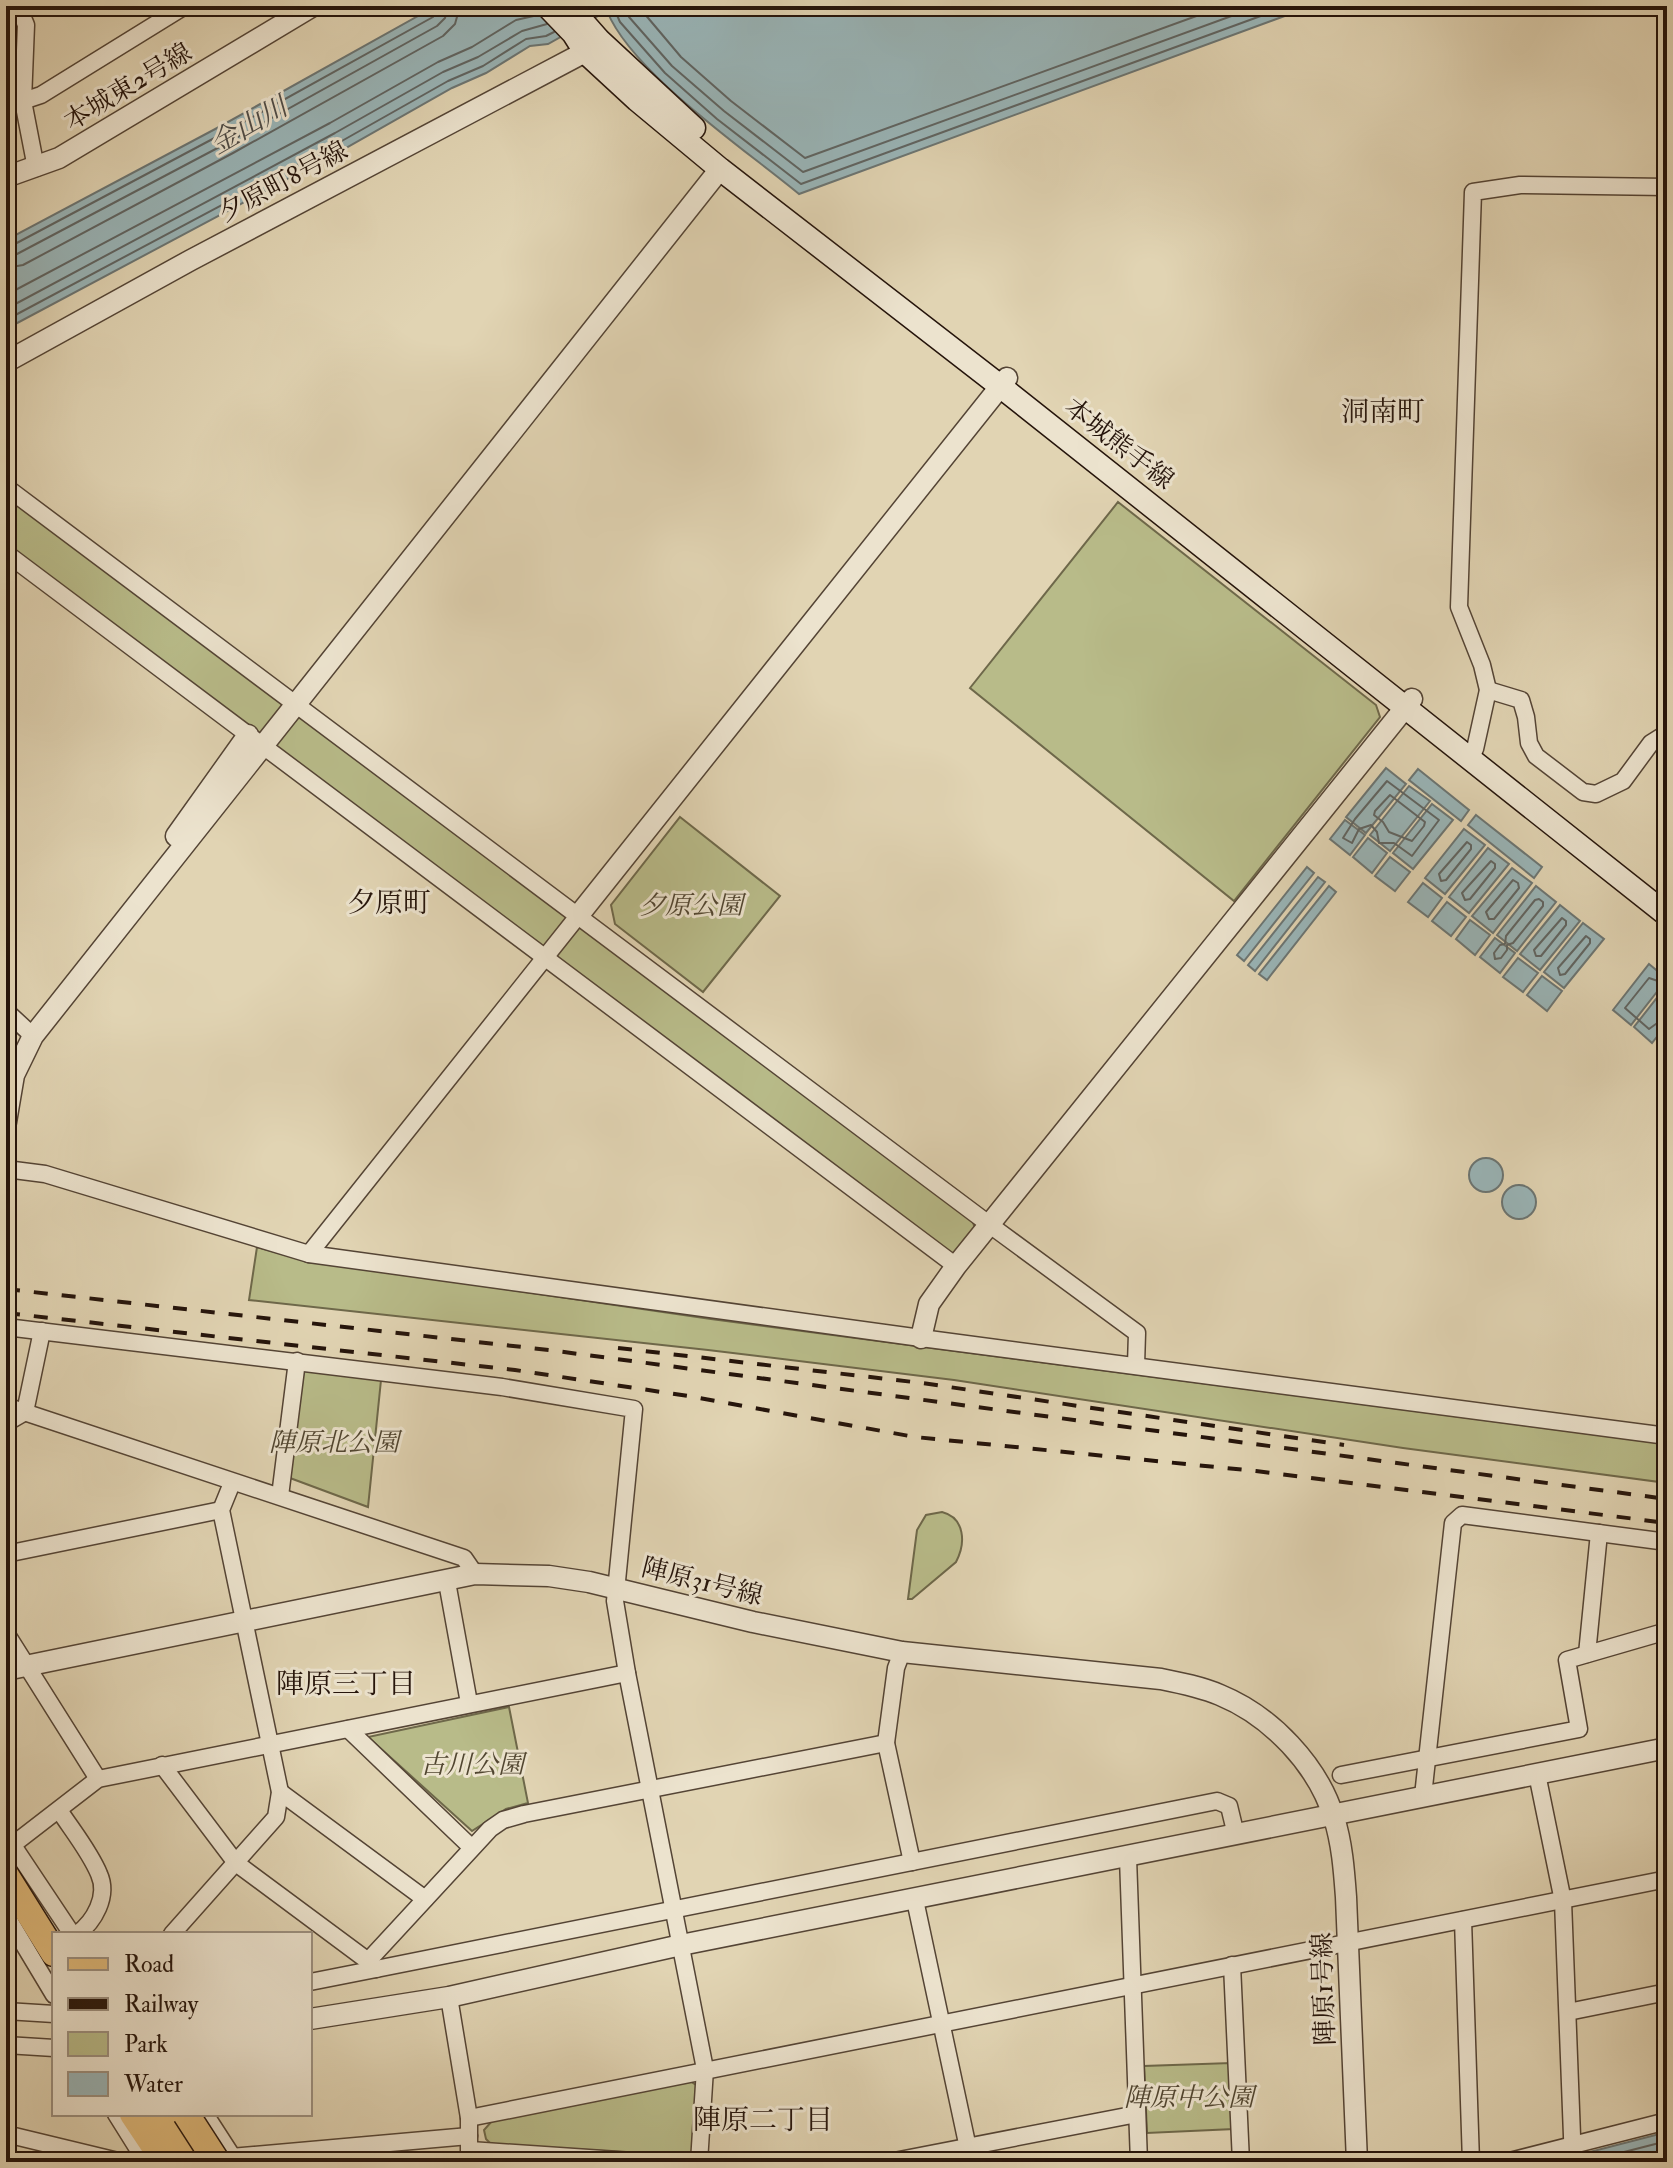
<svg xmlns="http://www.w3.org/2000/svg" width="1673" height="2168" font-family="'IM FELL Double Pica','Noto Serif JP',serif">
	<rect width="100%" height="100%" fill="#e1d4b3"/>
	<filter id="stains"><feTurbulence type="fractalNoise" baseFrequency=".0025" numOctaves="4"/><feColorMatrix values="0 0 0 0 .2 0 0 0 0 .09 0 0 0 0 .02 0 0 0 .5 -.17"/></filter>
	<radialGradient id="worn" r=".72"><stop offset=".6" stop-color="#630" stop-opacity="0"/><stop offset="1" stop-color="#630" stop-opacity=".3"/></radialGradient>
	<!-- green -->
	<g fill="#b8bb89" stroke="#6e684a" stroke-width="2">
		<polygon points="6,495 972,1219 975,1229 957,1253 951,1254 6,544"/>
		<polygon points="1118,502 1376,705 1380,717 1234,901 970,688"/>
		<polygon points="680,817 780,896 703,992 615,924 611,905"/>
		<polygon points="257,1247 304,1260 711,1319 1667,1444 1667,1483 1403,1448 954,1380 708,1350 249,1300"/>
		<polygon points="304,1369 381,1380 368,1507 290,1478"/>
		<path d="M942 1512C965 1518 966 1543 956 1562L912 1599H908L917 1530 926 1515Z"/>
		<polygon points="509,1707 528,1803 506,1809 472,1831 368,1737"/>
		<polygon points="1231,2063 1234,2129 1147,2133 1144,2066"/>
		<polygon points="690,2081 696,2085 694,2152 686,2156 491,2144 486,2139 484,2130 492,2121"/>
	</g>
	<!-- water -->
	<g fill="#99b5b8" stroke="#6b7573" stroke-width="2">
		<path d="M436 6H1312L799 194C746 150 632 73 607 11L548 44 530 46 486 73 452 88 344 149 6 329V240L219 127Z"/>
		<polygon points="1386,768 1406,784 1366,833 1346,817"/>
		<polygon points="1418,769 1469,810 1461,821 1409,780"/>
		<polygon points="1409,786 1430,801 1390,851 1370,835"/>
		<polygon points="1432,804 1453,820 1413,869 1393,853"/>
		<polygon points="1476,815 1542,867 1534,878 1468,825"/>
		<polygon points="1345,820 1365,835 1350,855 1330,839"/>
		<polygon points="1464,829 1485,845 1445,894 1425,878"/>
		<polygon points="1368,838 1387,853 1372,873 1353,857"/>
		<polygon points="1488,848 1509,864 1469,913 1449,897"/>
		<polygon points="1390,857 1410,872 1395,891 1375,876"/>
		<polygon points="1307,867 1314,873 1244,961 1237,955"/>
		<polygon points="1512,868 1532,883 1493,933 1472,916"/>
		<polygon points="1318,877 1325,882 1255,971 1248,965"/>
		<polygon points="1423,883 1442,898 1428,917 1408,902"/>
		<polygon points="1329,886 1336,892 1267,980 1259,974"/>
		<polygon points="1536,886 1556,902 1517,951 1497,935"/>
		<polygon points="1447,902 1466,917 1451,936 1432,921"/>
		<polygon points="1560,905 1580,921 1540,970 1520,954"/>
		<polygon points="1470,920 1490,935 1475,955 1456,939"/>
		<polygon points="1583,923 1604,939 1564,988 1544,972"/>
		<polygon points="1495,938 1515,953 1500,973 1480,957"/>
		<polygon points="1518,958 1538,973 1523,992 1503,977"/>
		<polygon points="1649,964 1667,979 1631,1025 1613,1010"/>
		<polygon points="1542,976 1562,991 1547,1011 1527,995"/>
		<polygon points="1667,985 1667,1024 1652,1043 1634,1027"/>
		<circle cx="1486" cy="1175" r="17"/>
		<circle cx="1519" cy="1202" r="17"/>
		<polygon points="1667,2132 1667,2162 1551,2162"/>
	</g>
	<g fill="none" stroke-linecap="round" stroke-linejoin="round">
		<!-- shore -->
		<g stroke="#5f6462" stroke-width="2">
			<polyline points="613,6 620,22 665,73 717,119 801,184 1288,6"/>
			<polyline points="625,6 629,17 672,66 724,111 803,172 1259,6"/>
			<polyline points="638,6 681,57 731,101 805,158 1224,6"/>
			<polyline points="6,246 13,245 222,134 433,17 438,6"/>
			<polyline points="6,256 17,254 227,143 437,26 445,18 448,6"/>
			<polyline points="6,268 23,265 233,153 443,36 455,24 460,6"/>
			<polyline points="6,295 330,123 438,62 472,47 516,20 538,15"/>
			<polyline points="6,309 335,133 443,72 478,57 522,31 547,24"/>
			<polyline points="6,320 340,142 448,81 483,66 526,39 546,36 554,32"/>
			<polygon points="1387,781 1439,820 1412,856 1394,843 1379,843 1377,832 1371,825 1359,829 1352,843 1343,838 1355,819"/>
			<polygon points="1390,795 1425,822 1424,826 1412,841 1389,832 1383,822 1374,815 1375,811"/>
			<polygon points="1467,842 1471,845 1471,849 1446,880 1441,881 1439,874"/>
			<polygon points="1491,861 1495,864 1495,868 1470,899 1465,900 1462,893"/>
			<polygon points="1513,880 1518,883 1519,888 1494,919 1489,919 1486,912"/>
			<polygon points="1539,899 1543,902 1543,906 1513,943 1507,945 1507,950 1501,958 1495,959 1494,953 1500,945 1505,944 1506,936 1535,900"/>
			<polygon points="1562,918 1566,921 1566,925 1541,956 1536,956 1534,950"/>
			<polygon points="1586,936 1590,939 1590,943 1565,974 1560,975 1558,968"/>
			<polyline points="1667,984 1649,978 1625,1008 1649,1029 1660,1021 1667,1020"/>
			<polyline points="1585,2162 1667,2141"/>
		</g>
		<defs>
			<g id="minor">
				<polyline points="18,6 26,25 23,101 36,168"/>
				<polyline points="6,94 23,101 41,95 185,6"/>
				<polyline points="6,487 990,1225 1137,1333 1136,1365"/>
				<polyline points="6,553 956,1266"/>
				<polyline points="1488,690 1521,700 1526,717 1529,743 1536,756 1583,792 1596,794 1623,781 1651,743 1667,733"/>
				<polyline points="1475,749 1488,690 1482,665 1459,607 1473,192 1520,185 1667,187"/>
				<polyline points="6,1011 33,1036"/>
				<polyline points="6,1169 45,1174 309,1254 921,1338 1667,1436"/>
				<polyline points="309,1254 578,916"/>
				<polyline points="6,1327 502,1387 634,1409 615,1601 627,1673 705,2069 699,2162"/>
				<polyline points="6,1406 464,1558 475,1574"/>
				<polyline points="6,1423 25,1412 42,1331"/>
				<polyline points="280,1496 297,1361"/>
				<polyline points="6,1554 221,1510"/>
				<polyline points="447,1582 469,1703"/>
				<polyline points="6,1633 98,1779"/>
				<polyline points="902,1652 896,1668 886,1743 912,1862"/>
				<polyline points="1587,1654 1599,1533"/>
				<polyline points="348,1729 472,1848"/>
				<polyline points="162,1765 236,1863 368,1961"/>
				<polyline points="1537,1774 1563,1901 1573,2162"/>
				<polyline points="1341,1775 1579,1729 1567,1660 1667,1631"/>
				<polyline points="280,1792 425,1899"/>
				<polyline points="1423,1796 1453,1523 1462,1515 1667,1542"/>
				<path d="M59 1810C72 1830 90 1852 99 1874 109 1896 94 1922 77 1934"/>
				<polyline points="6,1835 72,1934"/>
				<polyline points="6,1850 98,1779 627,1673"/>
				<polyline points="1128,1858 1139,2162"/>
				<polyline points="915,1900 971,2162"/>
				<polyline points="6,1915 54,1995"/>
				<polyline points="1463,1920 1471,2162"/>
				<polyline points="172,1934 276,1817 280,1792 221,1510 232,1483"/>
				<polyline points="1232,1965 1241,2162"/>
				<polyline points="376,1969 1217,1801 1229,1806 1236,1835"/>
				<polyline points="310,1982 376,1969 368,1961 490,1829 503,1820 524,1814 886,1743"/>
				<polyline points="449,1997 469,2118 469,2162"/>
				<polyline points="6,2011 54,2014"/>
				<polyline points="1568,2012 1667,1992"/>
				<polyline points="6,2045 54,2048"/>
				<polyline points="116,2114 146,2162"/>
				<polyline points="205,2114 236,2162"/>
				<polyline points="469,2118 1667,1879"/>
				<polyline points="6,2134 122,2162"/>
				<polyline points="470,2150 648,2162"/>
				<polyline points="208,2159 469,2136"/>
				<polyline points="889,2162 1137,2114"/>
				<polyline points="1506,2162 1667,2121"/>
			</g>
			<g id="tertiary">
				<polyline points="6,177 59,158 313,6"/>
				<polyline points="6,362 191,260 585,52 596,42"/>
				<polyline points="176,836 248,735"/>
				<polyline points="578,916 1007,378"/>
				<polyline points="6,1122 14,1075 33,1036 720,169"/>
				<polyline points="921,1338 929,1304 956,1266 1412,699"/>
				<path d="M6 1670 475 1574 549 1576 589 1582 753 1622 902 1652 1161 1679C1181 1683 1201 1687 1220 1695 1271 1716 1318 1765 1334 1818 1342 1843 1344 1870 1346 1897L1357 2162"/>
				<polyline points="310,2019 449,1997 681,1945 1667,1748"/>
			</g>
			<g id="secondary">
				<polyline points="547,6 573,33 585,52 637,100 720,169 1000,386 1667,915"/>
				<polyline points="569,6 599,40 694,128"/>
			</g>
			<g id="primary">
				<polyline points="6,1876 54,1953"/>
				<polyline points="133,2114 165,2162"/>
				<polyline points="158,2114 189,2162"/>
			</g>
		</defs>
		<!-- minor casing -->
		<use href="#minor" stroke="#544435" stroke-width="19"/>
		<!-- tertiary casing -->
		<use href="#tertiary" stroke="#544435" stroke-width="23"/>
		<!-- secondary casing -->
		<use href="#secondary" stroke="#25140b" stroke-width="25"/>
		<!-- primary casing -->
		<use href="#primary" stroke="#25140b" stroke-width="29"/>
		<!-- minor -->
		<use href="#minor" stroke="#ece3ce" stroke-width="16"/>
		<!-- tertiary -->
		<use href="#tertiary" stroke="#ece3ce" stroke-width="20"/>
		<!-- secondary -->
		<use href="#secondary" stroke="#ece3ce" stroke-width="22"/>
		<!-- primary -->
		<use href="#primary" stroke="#e0ba7a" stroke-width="26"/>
		<!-- rail -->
		<g stroke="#25140b" stroke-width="4" stroke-dasharray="14 14" stroke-linecap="butt">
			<polyline points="6,1289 549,1350 1667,1499"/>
			<polyline points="6,1313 515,1370 688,1396 915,1437 1256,1471 1667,1523"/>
			<polyline points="618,1348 922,1383 1344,1445"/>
		</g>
		<defs>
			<polyline id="primary-bridge" points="186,2114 217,2162"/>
		</defs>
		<!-- primary-bridge casing -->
		<use href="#primary-bridge" stroke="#25140b" stroke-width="29" stroke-linecap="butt"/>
		<!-- primary-bridge -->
		<use href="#primary-bridge" stroke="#e0ba7a" stroke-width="26"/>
	</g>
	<g text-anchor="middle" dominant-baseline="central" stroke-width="6" stroke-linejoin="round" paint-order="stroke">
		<!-- street labels -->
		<g font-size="26" fill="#25140b" stroke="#ece3ce">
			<text transform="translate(128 87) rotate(-31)">本城東2号線</text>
			<text transform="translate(283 182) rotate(-28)">夕原町8号線</text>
			<text transform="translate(1119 444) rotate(38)">本城熊手線</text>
			<text transform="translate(702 1582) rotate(14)">陣原31号線</text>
			<text transform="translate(1324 1989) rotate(-92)">陣原1号線</text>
		</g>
		<!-- park labels -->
		<g font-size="26" font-style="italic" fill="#514631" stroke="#ece3ce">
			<text x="691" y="906">夕原公園</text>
			<text x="334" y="1443">陣原北公園</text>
			<text x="472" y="1765">古川公園</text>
			<text x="1189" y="2098">陣原中公園</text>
		</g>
		<!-- water labels -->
		<g font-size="28" font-style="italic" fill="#4e4c48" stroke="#ece3ce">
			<text transform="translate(249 126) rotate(-30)">金山川</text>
		</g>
		<!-- neighbourhood labels -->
		<g font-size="28" fill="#25140b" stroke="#ece3ce">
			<text x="1383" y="412">洞南町</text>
			<text x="389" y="903">夕原町</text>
			<text x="346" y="1684">陣原三丁目</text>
			<text x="763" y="2120">陣原二丁目</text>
		</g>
	</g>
	<!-- margin -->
	<rect width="1673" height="2168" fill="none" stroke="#e1d4b3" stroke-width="32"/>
	<rect x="8" y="8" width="1657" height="2152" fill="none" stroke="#25140b" stroke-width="4"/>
	<rect x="16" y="16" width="1641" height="2136" fill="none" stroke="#25140b" stroke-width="2"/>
	<!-- legend -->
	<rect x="52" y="1932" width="260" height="184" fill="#ece3ce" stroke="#9c9080" stroke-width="2"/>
	<rect x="68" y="1958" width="40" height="12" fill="#e0ba7a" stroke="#9c9080" stroke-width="2"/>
	<text x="124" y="1972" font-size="24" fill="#25140b">Road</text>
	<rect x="68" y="1998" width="40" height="12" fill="#25140b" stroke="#9c9080" stroke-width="2"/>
	<text x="124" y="2012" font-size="24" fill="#25140b">Railway</text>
	<rect x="68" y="2032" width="40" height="24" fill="#b8bb89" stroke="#9c9080" stroke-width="2"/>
	<text x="124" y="2052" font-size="24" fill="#25140b">Park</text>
	<rect x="68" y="2072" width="40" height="24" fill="#99b5b8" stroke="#9c9080" stroke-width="2"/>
	<text x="124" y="2092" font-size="24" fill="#25140b">Water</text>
	<rect width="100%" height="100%" filter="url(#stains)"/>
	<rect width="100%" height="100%" fill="url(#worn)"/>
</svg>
